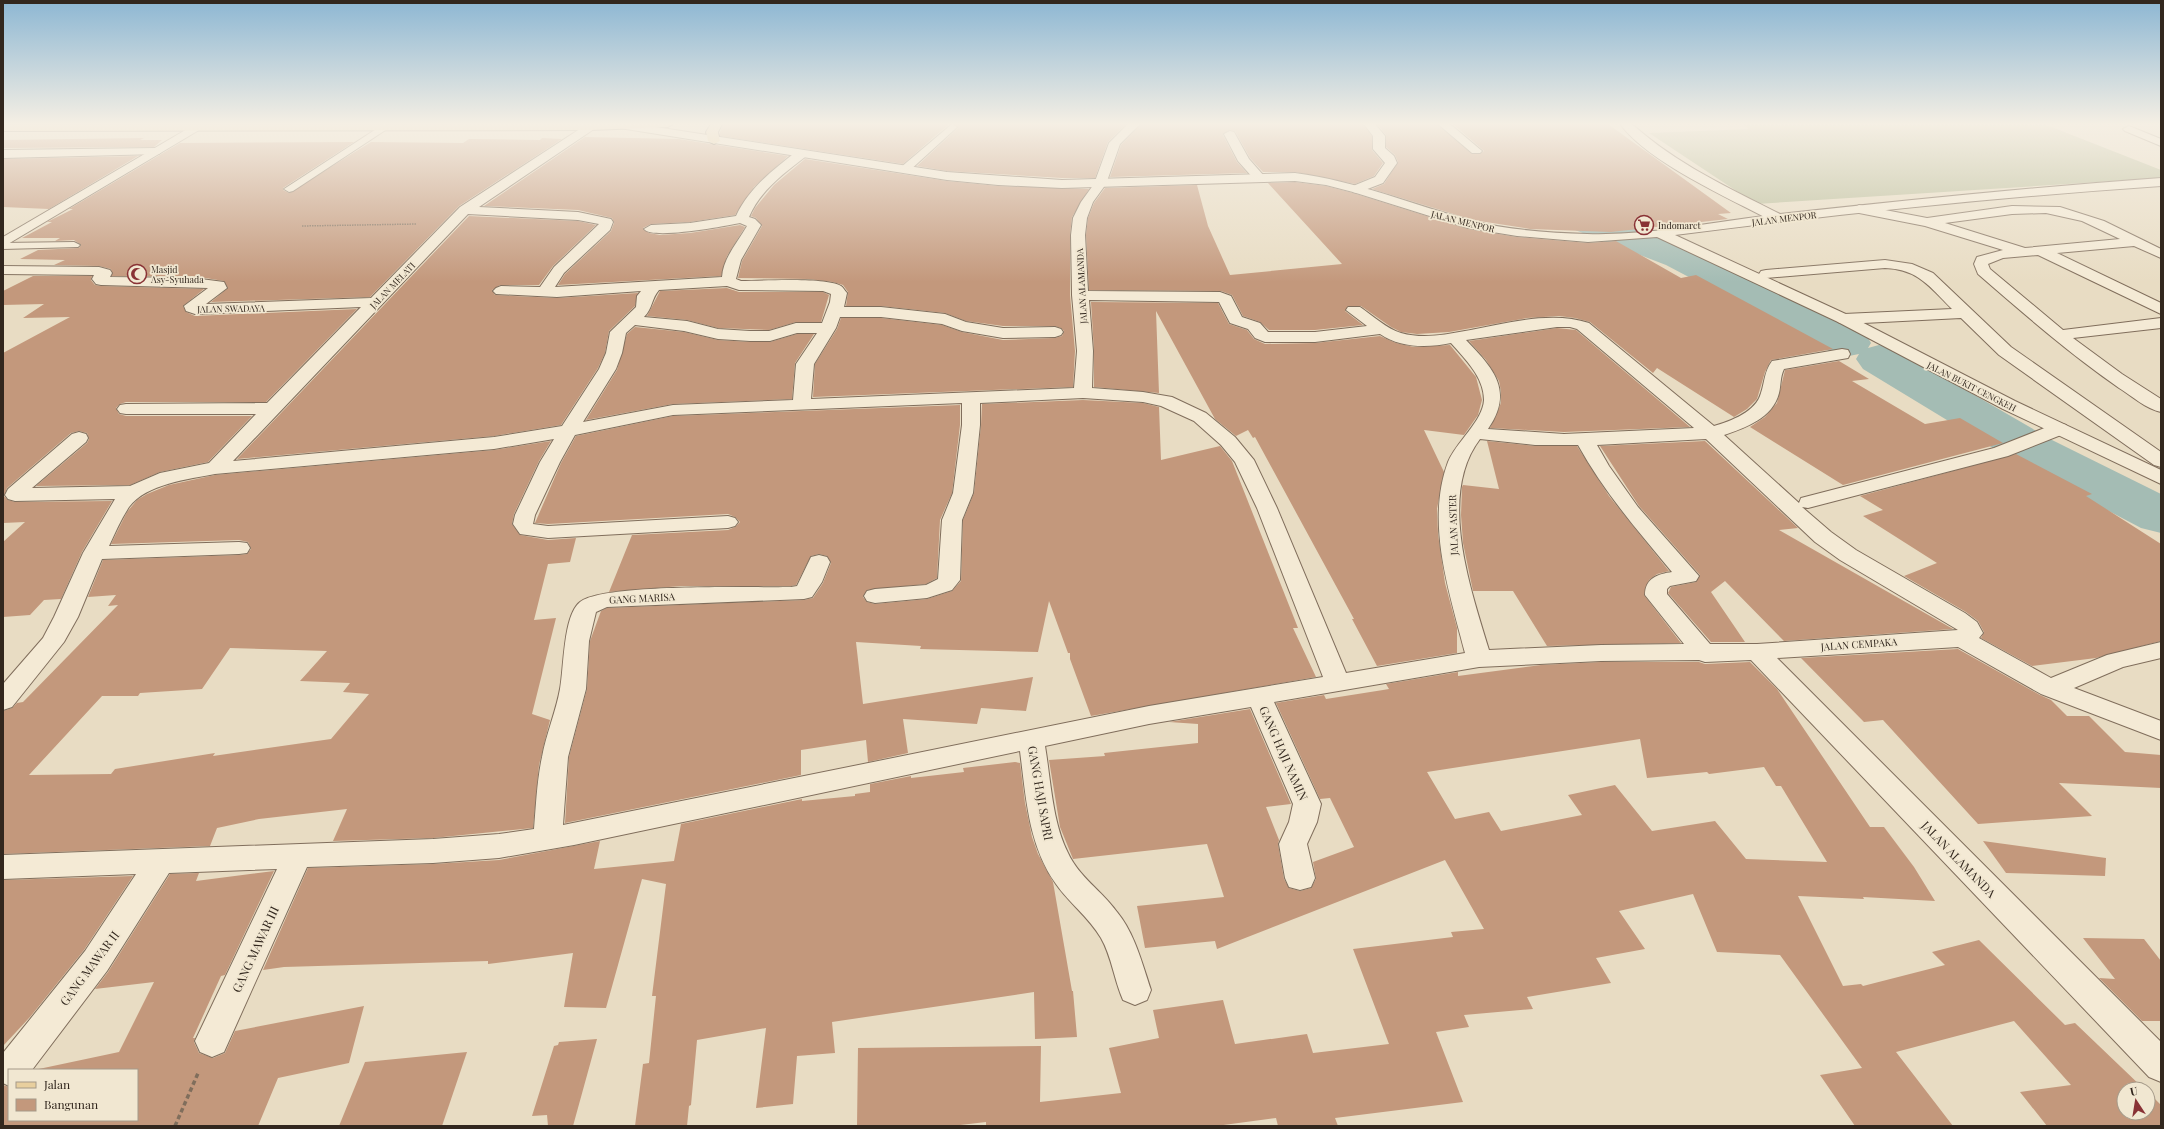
<svg xmlns="http://www.w3.org/2000/svg" width="2164" height="1129" font-family="'Playfair Display',serif">
	<rect width="100%" height="100%" fill="#e8dcc3"/>
	<!-- cemetery -->
	<polygon fill="#b7bb96" points="1742,124 2044,124 2161,170 2161,178 1756,204 1649,133 1749,129"/>
	<g fill="none" stroke-linecap="round" stroke-linejoin="round">
		<!-- river -->
		<polygon fill="#a4bcb4" fill-rule="evenodd" points="1555,167 1567,170 1601,214 1694,249 1865,333 1871,343 1868,348 1879,345 1895,349 2052,440 2161,494 2161,533 2141,528 2016,462 1863,369 1856,359 1859,354 1849,356 1833,353 1666,265 1575,230 1538,177 1543,170"/>
	</g>
	<!-- building -->
	<g fill="#c3987c" fill-rule="evenodd">
		<polygon points="723,124 949,124 903,164 720,136 720,132"/>
		<polygon points="955,124 1126,124 1108,142 1095,178 1062,178 947,171 917,166 958,128"/>
		<polygon points="1141,124 1363,124 1372,136 1372,150 1383,163 1374,176 1355,184 1295,172 1263,172 1250,158 1235,131 1230,130 1223,135 1237,162 1247,173 1110,177 1121,145"/>
		<polygon points="1377,124 1437,124 1472,154 1480,154 1484,151 1453,124 1608,124 1731,213 1718,214 1728,219 1611,232 1530,229 1473,220 1372,189 1384,184 1398,162 1395,155 1386,147 1386,135"/>
		<polygon points="585,137 679,139 788,156 754,187 735,215 690,222 651,224 643,228 649,233 660,235 690,233 740,225 745,227 727,256 721,276 558,285 565,274 611,231 614,223 612,218 578,210 484,206"/>
		<polygon points="144,138 140,140 162,140 154,147 3,148 3,140"/>
		<polygon points="542,138 562,139 459,206 370,297 211,302 228,288 224,281 193,276 112,276 111,269 99,266 54,265 65,260 20,259 38,250 79,248 81,245 74,240 55,241 60,238 22,238 52,222 47,222 73,209 69,209 180,143 354,142 283,188 283,190 289,193 371,142 463,143 469,139 540,140"/>
		<polygon points="138,156 49,209 3,207 3,159"/>
		<polygon points="805,159 947,181 998,186 1089,189 1072,217 1070,235 1070,295 1075,351 1073,387 813,397 815,364 837,329 841,318 881,318 942,325 962,332 1003,340 1055,338 1062,336 1064,331 1061,328 1055,326 1003,326 966,321 945,313 881,306 846,306 848,292 843,285 833,282 808,279 738,278 742,261 762,226 756,218 751,216 755,208 774,185"/>
		<polygon points="1295,182 1326,186 1353,193 1468,229 1517,237 1588,243 1616,241 1681,278 1696,275 1833,349 1771,360 1765,372 1757,399 1747,409 1734,417 1657,368 1653,373 1590,322 1575,318 1559,316 1527,318 1449,332 1417,334 1401,332 1391,327 1361,306 1348,306 1345,311 1363,325 1315,330 1269,330 1260,322 1243,316 1232,295 1221,291 1089,290 1086,235 1088,218 1094,203 1105,188 1197,185 1208,226 1230,275 1342,264 1268,183"/>
		<polygon points="469,216 578,221 596,225 553,266 539,285 500,285 492,290 495,295 557,298 638,293 635,306 609,331 605,353 598,368 561,425 494,436 237,459"/>
		<polygon points="33,276 92,276 91,280 95,285 101,286 204,289 183,306 186,312 195,316 357,309 266,402 126,402 120,404 116,408 119,414 126,416 252,416 208,462 160,472 130,485 36,486 87,443 89,439 87,433 79,431 71,433 7,488 4,496 8,500 15,502 112,501 82,552 61,599 44,600 30,615 3,617 3,542 25,522 3,523 3,353 70,317 23,318 44,304 3,305 3,291"/>
		<polygon points="727,288 739,292 823,292 829,295 821,322 796,322 769,330 718,328 687,320 647,316 660,291"/>
		<polygon points="1091,302 1218,303 1229,324 1247,330 1254,339 1265,344 1315,343 1380,336 1396,343 1414,347 1450,345 1476,377 1482,400 1478,415 1464,435 1424,430 1444,472 1437,509 1438,534 1445,583 1457,628 1457,653 1377,666 1352,619 1354,619 1255,437 1253,438 1248,430 1236,436 1215,419 1156,311 1159,393 1094,387 1094,351"/>
		<polygon points="635,327 684,332 718,340 750,342 770,342 797,334 814,334 795,363 792,399 673,404 586,420 617,370 627,334"/>
		<polygon points="1557,328 1576,330 1690,427 1564,432 1490,428 1501,403 1501,391 1499,381 1486,360 1469,341"/>
		<polygon points="1839,361 1869,379 1852,381 1925,424 1960,418 2003,443 1843,485 1750,427 1765,417 1777,403 1785,370"/>
		<polygon points="1083,400 1143,403 1159,407 1161,460 1220,446 1232,461 1298,628 1293,628 1316,677 1091,716 1070,659 1070,653 1068,653 1049,601 1038,652 920,649 921,646 856,642 863,704 1033,677 1026,711 981,708 977,724 903,719 908,753 868,762 866,740 801,750 801,775 565,823 569,757 587,689 590,641 601,611 607,608 804,600 813,598 823,583 831,563 827,556 819,554 811,556 796,585 791,586 681,586 609,592 632,535 728,530 735,527 740,522 735,517 728,514 548,524 535,523 561,463 576,436 673,416 960,405 960,425 952,493 940,520 937,578 926,584 867,590 863,597 867,602 875,604 927,599 952,591 961,581 963,520 974,493 981,425 982,404"/>
		<path d="M551 441 539 461 514 514 512 524 520 535 548 540 576 538 570 562 548 564 534 620 556 618 532 714 550 720 539 765 533 828 433 838 333 841 347 809 259 819 217 828 210 846 3 854V711L12 708 17 703 23 702 118 605 108 606 116 595 88 597 103 560 239 555 247 554 251 549 248 542 239 540 111 544 127 512 137 500 147 494 169 485 215 475 494 450ZM230 648 327 651 300 681 350 683 343 692 369 694 331 739 213 756 215 753 115 769 111 774 29 775 102 696H138L140 693 202 689Z"/>
		<polygon points="1487,441 1535,446 1577,446 1609,496 1669,571 1657,574 1649,580 1644,595 1681,643 1547,646 1513,591 1473,591 1463,543 1461,515 1462,487 1463,485 1499,489"/>
		<polygon points="1705,441 1798,528 1779,530 1953,629 1784,641 1725,581 1711,592 1745,642 1711,642 1668,593 1671,587 1696,582 1700,575 1639,506 1600,446"/>
		<polygon points="2016,454 2092,494 2086,496 2161,544 2161,641 2096,658 2032,666 1981,638 1984,632 1978,621 1966,612 1904,576 1937,563 1863,516 1883,510 1860,496"/>
		<polygon points="1958,649 2040,695 2051,700 2067,716 2089,716 2125,752 2161,755 2161,788 2059,783 2092,816 1978,824 1883,720 1864,722 1801,658"/>
		<path d="M1601 662H1699L1705 664 1750 662 1777 689 1870 827H1884L1914 867 1935 901 1863 897 1864 899 1798 896 1843 986 1861 984 1863 986 1945 965 1932 952 1979 940 2065 1025 2075 1023 2144 1089H2124V1113H2148V1092L2161 1105V1126H2047L2020 1092 2071 1085 2014 1021 1896 1052 1953 1126H1855L1820 1075 1862 1068 1780 955 1717 952 1693 894 1619 911 1645 949 1596 958 1611 983 1527 997 1533 1009 1464 1015 1469 1027 1436 1032 1463 1102 1335 1118 1338 1126H1278L1276 1118 1216 1126H986V1122L952 1126H857L858 1048 1041 1046 1040 1102 1121 1093 1109 1048 1159 1038 1153 1010 1223 1000 1235 1044 1307 1034 1313 1053 1389 1044 1353 949 1453 937 1451 932 1484 929 1445 860 1217 949 1215 941 1145 948 1137 906 1224 897 1207 844 1073 859 1060 827 1049 760 1105 756 1104 753 1198 743V724L1169 722 1250 709 1291 804 1266 807 1279 840 1278 844 1284 879 1289 888 1300 891 1311 888 1316 879 1313 862 1354 847 1330 798 1320 799 1276 703 1324 695 1326 699 1383 690 1389 689 1386 684 1458 672V676L1541 665ZM1640 739 1647 778 1707 772 1709 774 1764 767 1776 786H1781L1827 862 1746 859 1715 821 1652 831 1615 785 1568 795 1582 815 1501 831 1489 812 1455 819 1427 772Z"/>
		<polygon points="1015,762 1020,763 1025,803 1032,837 1038,854 1053,882 1072,991 1073,991 1077,1037 1035,1039 1034,992 832,1022 835,1053 797,1056 793,1104 756,1108 766,1028 697,1040 691,1105 689,1106 687,1126 635,1126 643,1064 649,1063 656,996 652,996 666,884 642,879 606,1008 564,1007 573,953 488,964 488,961 284,967 263,970 308,868 433,864 499,860 600,841 594,869 674,861 681,824 802,799 802,801 855,796 855,794 870,792 870,784 911,776 911,778 964,772 963,768"/>
		<polygon points="1983,841 2106,858 2105,876 2006,873"/>
		<polygon points="274,871 225,975 221,976 193,1038 195,1038 194,1042 199,1053 213,1058 225,1053 235,1031 364,1006 349,1063 278,1078 258,1126 3,1126 3,1085 9,1087 9,1120 137,1120 137,1070 34,1070 119,1052 154,982 95,989 108,972 170,874 199,873 196,881"/>
		<polygon points="133,876 84,950 30,1017 3,1046 3,880"/>
		<polygon points="2083,938 2144,939 2161,961 2161,1021 2142,1021 2099,978 2115,979"/>
		<polygon points="597,1039 573,1126 548,1126 547,1115 532,1116 554,1046 558,1045 559,1042"/>
		<polygon points="467,1052 442,1126 339,1126 365,1062"/>
	</g>
	<g fill="none" stroke-linecap="round" stroke-linejoin="round">
		<defs>
			<g id="service">
				<polygon points="384,124 389,127 387,129 293,191 289,192 284,189"/>
				<polygon points="952,124 957,127 955,129 908,172 900,172 900,168"/>
				<polygon points="74,242 80,245 78,247 3,249 3,243"/>
			</g>
			<g id="minor">
				<path d="M592 124 596 127 594 129 479 207 578 212 611 219 613 222 610 230 564 273 555 287 722 277C723 258 738 242 747 226L740 223C725 226 652 240 644 229L651 225 690 223 736 216C749 188 773 170 797 151H805L807 154 805 157C783 174 760 191 749 217L755 219 761 225 741 260 736 279 741 281C762 281 825 277 841 286 843 287 845 291 847 293L844 307H881L945 314 966 322 1003 328 1055 327 1061 329 1063 332 1061 335 1055 337 1003 338 962 331 942 324 881 317H840L836 328 814 364 811 399 1074 388 1077 351 1072 295 1071 235 1073 218 1081 202 1094 184 1109 143 1128 124H1140L1120 144 1106 184 1093 202 1087 218 1085 235 1088 291 1220 292 1231 296 1242 317 1260 323 1268 332H1315L1367 326 1346 310 1348 307H1360C1372 315 1387 329 1401 333 1422 339 1444 335 1465 331 1503 324 1551 310 1589 323L1714 426C1731 421 1756 412 1761 393 1765 381 1764 372 1772 361L1842 349 1848 350 1850 354 1848 358 1784 369C1780 377 1781 385 1779 393 1773 418 1745 428 1724 435L1799 503 1801 498 1994 448 2052 425 2059 423 2066 425 2068 429 2066 433 2008 456 1808 508 1802 507 1831 532 1856 550 1965 613 1977 622 1983 633 1979 638 2051 678 2107 655 2161 642V658L2123 667 2074 688 2161 721V740L2041 694 1958 647 1777 658 2161 1042V1082L2149 1077 1751 660 1705 662 1699 660 1601 661 1479 667 1274 702 1321 804 1317 822 1307 844 1315 878 1311 887 1300 890 1289 887 1285 878 1279 844 1289 822 1293 804 1251 707 1149 724 1045 746C1051 781 1052 821 1068 853 1079 877 1102 891 1117 912 1135 934 1142 963 1151 990L1147 1000 1135 1005 1123 1000C1114 980 1112 957 1101 938 1089 917 1069 903 1056 884 1028 845 1026 797 1020 751L574 845 499 858 433 863 307 867 224 1052 212 1057 200 1052 195 1041 277 869 169 873 107 971 32 1070H9V1086L3 1083V1053L85 951 136 874 3 879V855L433 839 499 834 534 829C536 805 537 780 542 757 546 734 556 712 560 689 564 669 563 615 580 602 605 583 753 588 791 587L797 586 811 557 819 555 827 557 830 562 822 582 812 597 804 599 607 607 596 612 589 641 586 689 568 757 563 825 1149 706 1323 677 1257 508 1235 462 1221 445 1194 421 1161 406 1143 402 1083 398 980 403V425L973 493 962 520 960 580 952 590 927 598 875 603 867 601 864 596 867 591 875 589 926 585 938 579 942 520 953 493 962 425V403L673 415 575 435 560 462 535 515 533 524 548 526 728 516 735 518 738 522 735 526 728 528 548 538 520 534 513 524 515 515 540 462 554 439 494 449 215 474C189 479 146 484 129 507 121 519 115 533 109 546L239 542 247 543 250 548 247 553 239 554 102 559 78 617 64 642 12 707 3 710V684L43 638 54 617 83 553 115 499 15 501 8 499 5 495 8 489 72 434 79 432 86 434 88 438 86 442 32 488 130 486 160 473 209 463 256 414H126L120 413 117 409 120 405 126 404 267 403 361 307 195 314 186 311 184 306 208 288 101 285 96 284 92 279 94 275 3 274V266L99 267 110 270 112 273 110 277 193 278 224 282 227 288 206 304 371 298 460 207 586 125ZM468 214 578 220 599 224 554 267 540 287 501 286 496 288 493 291 496 294 557 297 641 291 637 296 636 307 610 332 606 353 599 369 562 426 494 437 233 461ZM727 286 739 290 823 291 831 294 830 302 822 323H796L769 331H750L718 329 687 321 644 317C653 308 651 299 659 290ZM1089 300 1219 302 1230 323 1248 329 1255 338 1265 342H1315L1380 334C1400 348 1428 348 1451 343 1465 359 1484 377 1484 400 1483 421 1456 442 1448 462 1425 523 1450 594 1465 653L1346 673 1277 508 1254 460 1235 437 1206 413 1172 397 1143 392 1092 388 1093 351ZM635 325 684 331 718 339 750 341H770L797 333H817L796 364 793 400 673 405 583 422 616 369 622 353 626 333ZM1557 327H1570L1577 329 1694 428 1564 434 1488 429C1514 391 1494 369 1466 340ZM1480 439 1535 445H1578C1604 492 1638 531 1672 572 1658 574 1645 578 1645 595L1684 644 1601 645 1489 650C1471 590 1437 495 1480 439ZM1706 439 1815 542 1840 560 1958 630 1757 644H1710L1667 594V589L1670 586 1696 581 1699 576 1638 507 1609 466 1597 445Z"/>
				<polygon points="1364,124 1375,124 1385,136 1385,148 1394,156 1397,163 1383,183 1357,193 1353,192 1351,189 1353,186 1375,177 1385,163 1373,149 1373,136"/>
				<polygon points="1438,124 1450,124 1482,151 1480,153 1472,153"/>
				<path d="M1620 124H1632C1676 164 1729 188 1782 215L1784 218 1777 222 1772 221C1729 198 1649 163 1620 124Z"/>
				<polygon points="2129,126 2161,139 2161,146 2125,131 2123,129"/>
				<polygon points="1230,131 1234,132 1249,159 1264,176 1262,179 1254,179 1238,161 1224,134"/>
				<polygon points="155,148 159,150 161,152 159,154 3,158 3,150"/>
				<path d="M1859 205 1927 218 2012 206 2060 207 2104 221 2161 249V258L2134 246 2057 253 2161 303V314L2038 255 2003 258 1988 264 1990 269 2063 330 2161 318V328L2073 338 2122 374 2161 399V412C2146 409 2132 396 2119 388 2069 353 2024 314 1978 274L1974 264 1977 257 2003 250 1925 226 1854 212 1852 209ZM2046 213 2082 221 2120 239 2025 248 1945 223 2012 214Z"/>
				<path d="M1885 260 1912 264 1933 273 2011 347 2161 452V467L2154 465 1999 355 1961 318 1844 324 1838 322 1836 319 1838 316 1844 314 1952 309C1930 287 1918 269 1885 268L1766 278 1761 277 1759 274 1761 271 1766 270Z"/>
			</g>
			<g id="tertiary">
				<path d="M622 124H636L947 172 1062 180 1295 173C1357 181 1413 205 1473 221 1509 230 1550 233 1587 234 1651 236 1716 221 1780 214 1907 200 2034 187 2161 178V186C1998 197 1836 214 1675 235L1850 316 2015 401 2161 470V484L2003 409 1838 322 1657 237 1588 242 1517 236 1468 228 1353 192 1326 185 1295 181 1062 188 998 185 947 180 626 129 622 128Z"/>
				<polygon points="194,125 202,125 204,127 3,247 3,237"/>
			</g>
			<g id="primary">
				<polygon points="673,124 668,127 590,130 3,131 3,125"/>
				<polygon points="711,124 722,124 718,132 720,141 714,144 708,141 706,132"/>
			</g>
		</defs>
		<!-- service casing -->
		<use href="#service" stroke="#806e5c" stroke-width="2"/>
		<!-- minor casing -->
		<use href="#minor" stroke="#806e5c" stroke-width="2"/>
		<!-- tertiary casing -->
		<use href="#tertiary" stroke="#806e5c" stroke-width="2"/>
		<!-- primary casing -->
		<use href="#primary" stroke="#4f3d2f" stroke-width="2"/>
		<!-- path-far1 -->
		<polyline stroke="#806e5c" stroke-width="1.5" stroke-dasharray="1.5 1" stroke-linecap="butt" points="302,226 417,224"/>
		<!-- path -->
		<polyline stroke="#806e5c" stroke-width="3.5" stroke-dasharray="4.5 3" stroke-linecap="butt" points="175,1126 199,1071"/>
		<!-- service -->
		<use href="#service" fill="#f4ead5" fill-rule="evenodd"/>
		<!-- minor -->
		<use href="#minor" fill="#f4ead5" fill-rule="evenodd"/>
		<!-- tertiary -->
		<use href="#tertiary" fill="#f4ead5" fill-rule="evenodd"/>
		<!-- primary -->
		<use href="#primary" fill="#e8cf9e" fill-rule="evenodd"/>
	</g>
	<!-- sky -->
	<linearGradient id="sky" x2="0" y2="1"><stop stop-color="#8db7d3"/><stop offset="0.44" stop-color="#f5efe4"/><stop offset="1" stop-color="#f5efe4" stop-opacity="0"/></linearGradient>
	<rect width="2164" height="282" fill="url(#sky)"/>
	<!-- icons -->
	<defs>
		<symbol id="supermarket-ring" viewBox="-11 -11 22 22"><circle r="9.5" fill="#f1e7d1" stroke="#893235" stroke-width="1.5"/><path d="M-6-5.5h2.5l.6 2H6L4.5 2H-2.5L-4.4-4H-6ZM-1.5 3.2a1.3 1.3 0 1 0 .1 0ZM3 3.2a1.3 1.3 0 1 0 .1 0Z" fill="#893235"/></symbol>
		<symbol id="mosque-ring" viewBox="-11 -11 22 22"><circle r="9.5" fill="#f1e7d1" stroke="#893235" stroke-width="1.5"/><path d="M3.5-4.9A6 6 0 1 0 3.5 4.9A5 5 0 1 1 3.5-4.9Z" fill="#893235"/></symbol>
	</defs>
	<g fill-rule="evenodd">
		<use href="#supermarket-ring" x="1633" y="214" width="22" height="22"/>
		<use href="#mosque-ring" x="126" y="263" width="22" height="22"/>
	</g>
	<g text-anchor="middle" dominant-baseline="central" stroke-width="3.5" stroke-linejoin="round" paint-order="stroke">
		<!-- far-street labels -->
		<g font-size="9" fill="#32271e" stroke="#f1e7d1">
			<text transform="translate(1784 218) rotate(-7)">JALAN MENPOR</text>
			<text transform="translate(1463 221) rotate(14)">JALAN MENPOR</text>
			<text transform="translate(392 285) rotate(-46)">JALAN MELATI</text>
			<text transform="translate(1081 286) rotate(-93)">JALAN ALAMANDA</text>
			<text transform="translate(231 308) rotate(-1)">JALAN SWADAYA</text>
			<text transform="translate(1972 386) rotate(27)">JALAN BUKIT CENGKEH</text>
		</g>
		<!-- far-poi labels -->
		<g font-size="9" fill="#32271e" stroke="#f1e7d1" text-anchor="start">
			<text x="1658" y="225">Indomaret</text>
			<text x="151" y="269">Masjid<tspan x="151" dy="10">Asy-Syuhada</tspan></text>
		</g>
		<!-- street labels -->
		<g font-size="10" fill="#32271e" stroke="#f1e7d1">
			<text transform="translate(1453 525) rotate(-92)">JALAN ASTER</text>
			<text transform="translate(642 598) rotate(-3)">GANG MARISA</text>
			<text transform="translate(1859 644) rotate(-4)">JALAN CEMPAKA</text>
		</g>
		<!-- near-street labels -->
		<g font-size="12" fill="#32271e" stroke="#f1e7d1">
			<text transform="translate(1284 753) rotate(66)">GANG HAJI NAMIN</text>
			<text transform="translate(1041 793) rotate(80)">GANG HAJI SAPRI</text>
			<text transform="translate(1959 859) rotate(46)">JALAN ALAMANDA</text>
			<text transform="translate(255 949) rotate(-65)">GANG MAWAR III</text>
			<text transform="translate(89 968) rotate(-53)">GANG MAWAR II</text>
		</g>
	</g>
	<!-- border -->
	<rect width="2164" height="1129" fill="none" stroke="#32271e" stroke-width="8"/>
	<!-- legend -->
	<rect x="8" y="1069" width="130" height="52" fill="#f1e7d1" stroke="#a59a89"/>
	<rect x="16" y="1082" width="20" height="6" fill="#e8cf9e" stroke="#a59a89"/>
	<text x="44" y="1089" font-size="12" fill="#32271e">Jalan</text>
	<rect x="16" y="1099" width="20" height="12" fill="#c3987c" stroke="#a59a89"/>
	<text x="44" y="1109" font-size="12" fill="#32271e">Bangunan</text>
	<!-- north arrow -->
	<g transform="translate(2136 1101) rotate(348)"><circle r="19" fill="#f1e7d1" stroke="#a59a89"/>
	<path d="M0-3L7 15L0 10L-7 15Z" fill="#893235"/>
	<text y="-6" font-size="11" font-weight="bold" text-anchor="middle" fill="#32271e">U</text>
	</g>
</svg>
